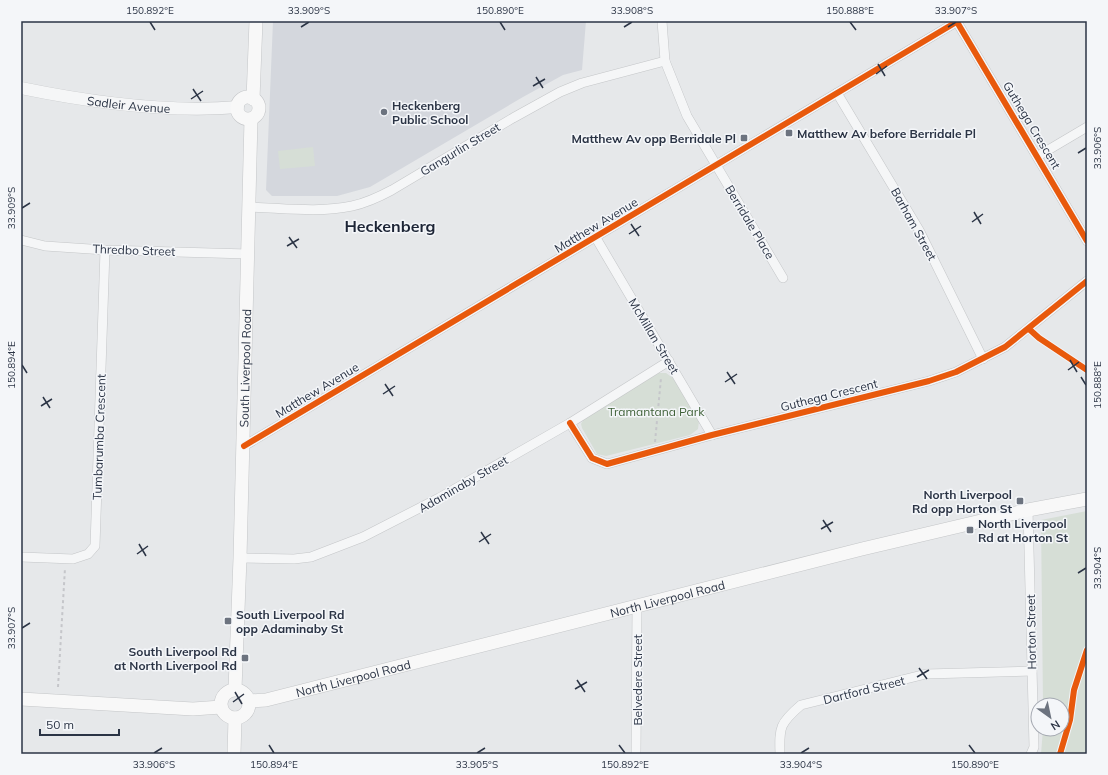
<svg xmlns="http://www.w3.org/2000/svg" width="1108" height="775" font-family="Mulish,sans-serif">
	<rect width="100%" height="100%" fill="#e6e8ea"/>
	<!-- built -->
	<polygon fill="#d4d7dd" points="273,21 586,21 582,70 563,75 523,97 370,187 337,196 272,196 266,190"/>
	<!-- green -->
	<g fill="#d6ded6">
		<polygon points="313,147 315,166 280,169 278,151"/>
		<polygon points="659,373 666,373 673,378 699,421 698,429 690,435 606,456 597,454 582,428 581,424 585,417"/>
		<polygon points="1087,511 1087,754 1041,754 1043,729 1062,729 1062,705 1043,705 1041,520"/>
	</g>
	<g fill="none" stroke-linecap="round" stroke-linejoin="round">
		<defs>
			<g id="minor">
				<polyline points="662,21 665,61 687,116 783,278"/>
				<polyline points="957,22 1087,241"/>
				<polyline points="837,93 919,230 983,359"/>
				<polyline points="1038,156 1087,127"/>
				<path d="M250 207C283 208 319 213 352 206 366 203 379 197 392 190L513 118 560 92 582 83 665 61"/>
				<polyline points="596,238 712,435"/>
				<polyline points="21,240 45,246 105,250 248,254"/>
				<polyline points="570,423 592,458 607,464 712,435 929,381 956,372 1005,347 1087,281"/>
				<polyline points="244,446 958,21"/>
				<polyline points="1028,510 1034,747 1031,754"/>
				<polyline points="21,557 73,559 88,554 95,546 105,250"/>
				<polyline points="240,558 294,559 311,557 363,537 439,498 570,423 669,361"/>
				<polyline points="636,754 637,605"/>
				<path d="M780 754C779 727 780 723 801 705L926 674 1032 671"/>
			</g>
			<g id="tertiary">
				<path id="s1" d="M21 88C89 102 169 113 238 107"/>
			</g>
			<g id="secondary">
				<circle cx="248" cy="108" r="11"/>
				<polyline points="253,99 256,21"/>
				<path id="s2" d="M235 689 240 558 251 119"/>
				<circle cx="235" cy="704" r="14"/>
				<polyline points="21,699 193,709 221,707"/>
				<path id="s3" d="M249 701 266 700 862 549 1028 510 1087 499"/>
				<polyline points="234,754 235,718"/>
			</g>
		</defs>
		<!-- minor casing -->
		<use href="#minor" stroke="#c4c6c8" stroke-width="10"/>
		<!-- tertiary casing -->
		<use href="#tertiary" stroke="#c4c6c8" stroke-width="13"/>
		<!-- secondary casing -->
		<use href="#secondary" stroke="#c4c6c8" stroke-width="14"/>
		<!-- path -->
		<g stroke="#c5c6ca" stroke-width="2" stroke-dasharray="3 3" stroke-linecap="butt">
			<polyline points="655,442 661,378"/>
			<polyline points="58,687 65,568"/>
		</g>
		<!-- minor -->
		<use href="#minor" stroke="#f5f6f7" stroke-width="9"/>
		<!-- tertiary -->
		<use href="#tertiary" stroke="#f5f6f7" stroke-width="12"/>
		<!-- secondary -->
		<use href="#secondary" stroke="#f8f8f8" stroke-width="13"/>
		<defs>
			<g id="cycleway">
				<polyline points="957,22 1087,241"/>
				<polyline points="1029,329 1039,338 1087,370"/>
				<polyline points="570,423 592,458 607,464 712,435 929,381 956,372 1005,347 1087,281"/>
				<polyline points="244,446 958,21"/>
				<polyline points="1060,754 1070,720 1074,690 1087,650"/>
			</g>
		</defs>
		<!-- cycleway casing -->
		<use href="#cycleway" stroke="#f4f6f9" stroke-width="8"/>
		<!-- cycleway -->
		<use href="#cycleway" stroke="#e8590c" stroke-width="6"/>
	</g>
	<!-- ticks -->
	<path fill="none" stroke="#2b3445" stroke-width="1.5" d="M150 22 155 30M500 22 505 30M850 22 856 30M301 27 309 22M624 27 632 22M948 27 956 22M878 64 885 76M876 74 887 66M536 77 543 88M533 86 545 79M193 89 201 101M191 99 203 91M1078 153 1086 148M22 208 30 203M974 212 981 224M972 222 983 214M631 224 639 236M629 234 641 226M289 237 297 248M287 246 299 239M1070 360 1077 372M22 365 27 373M1068 370 1079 362M727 372 735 384M1081 377 1086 385M725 382 737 374M385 384 393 396M383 394 395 386M43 397 50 408M41 406 52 399M823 520 831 532M821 529 833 522M481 532 489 544M479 542 491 534M139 544 146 556M137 554 148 546M1078 573 1086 568M22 628 30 623M919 668 927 679M917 677 929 670M577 680 585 692M575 689 587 682M235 692 242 704M233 702 244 694M269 745 274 753M619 745 625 753M969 745 975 753M154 753 162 748M477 753 485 748M801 753 809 748"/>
	<!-- markers -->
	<g fill="#6c737f" stroke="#f4f6f9" stroke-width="1.5">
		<circle cx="384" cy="112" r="4"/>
		<rect x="785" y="129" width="8" height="8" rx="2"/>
		<rect x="740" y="134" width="8" height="8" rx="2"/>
		<rect x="1016" y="497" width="8" height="8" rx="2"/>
		<rect x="966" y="526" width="8" height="8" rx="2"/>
		<rect x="224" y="617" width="8" height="8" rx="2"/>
		<rect x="241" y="654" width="8" height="8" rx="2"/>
	</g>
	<g text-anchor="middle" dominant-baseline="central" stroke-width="3" stroke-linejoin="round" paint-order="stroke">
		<!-- street labels -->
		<g font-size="12" fill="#2b3445" stroke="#f4f6f9">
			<text stroke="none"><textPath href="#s1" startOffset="109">Sadleir Avenue</textPath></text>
			<text transform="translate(1032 125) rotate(59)">Guthega Crescent</text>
			<text transform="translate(460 149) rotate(-31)">Gangurlin Street</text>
			<text transform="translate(750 222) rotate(59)">Berridale Place</text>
			<text transform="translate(914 224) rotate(61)">Barham Street</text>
			<text transform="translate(596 225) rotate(-31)">Matthew Avenue</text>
			<text transform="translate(134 250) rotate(2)">Thredbo Street</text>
			<text transform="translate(654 336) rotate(59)">McMillan Street</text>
			<text stroke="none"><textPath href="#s2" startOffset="321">South Liverpool Road</textPath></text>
			<text transform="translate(317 390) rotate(-31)">Matthew Avenue</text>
			<text transform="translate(829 395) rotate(-14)">Guthega Crescent</text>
			<text transform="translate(99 437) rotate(-88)">Tumbarumba Crescent</text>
			<text transform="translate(463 484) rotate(-30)">Adaminaby Street</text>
			<text stroke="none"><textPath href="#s3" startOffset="431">North Liverpool Road</textPath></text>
			<text transform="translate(1031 632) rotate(-91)">Horton Street</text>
			<text stroke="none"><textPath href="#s3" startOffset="107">North Liverpool Road</textPath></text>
			<text transform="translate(637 680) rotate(-90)">Belvedere Street</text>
			<text transform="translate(864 690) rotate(-14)">Dartford Street</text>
		</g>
		<!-- poi labels -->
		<g font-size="12" font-weight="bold" fill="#2b3445" stroke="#f4f6f9" text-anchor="start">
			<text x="392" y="105">Heckenberg<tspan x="392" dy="14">Public School</tspan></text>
			<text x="797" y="133">Matthew Av before Berridale Pl</text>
			<text x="736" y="138" text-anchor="end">Matthew Av opp Berridale Pl</text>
			<text x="1012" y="494" text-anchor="end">North Liverpool<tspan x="1012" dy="14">Rd opp Horton St</tspan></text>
			<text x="978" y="523">North Liverpool<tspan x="978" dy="14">Rd at Horton St</tspan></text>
			<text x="236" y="614">South Liverpool Rd<tspan x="236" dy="14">opp Adaminaby St</tspan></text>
			<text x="237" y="651" text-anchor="end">South Liverpool Rd<tspan x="237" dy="14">at North Liverpool Rd</tspan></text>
		</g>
		<!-- park labels -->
		<g font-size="12" fill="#3f6138" stroke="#f4f6f9">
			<text x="656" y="411">Tramantana Park</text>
		</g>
		<!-- district labels -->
		<g font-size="16" font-weight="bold" fill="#1d2536" stroke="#f4f6f9">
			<text x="390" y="226">Heckenberg</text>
		</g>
	</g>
	<!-- border -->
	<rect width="1108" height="775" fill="none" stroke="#f4f6f9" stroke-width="44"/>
	<!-- north arrow -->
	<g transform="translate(1050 717) rotate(147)"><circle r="19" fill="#f4f6f9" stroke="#a4a8b1"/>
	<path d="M0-3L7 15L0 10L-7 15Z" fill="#6c737f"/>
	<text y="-6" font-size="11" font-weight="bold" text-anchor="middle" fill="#2b3445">N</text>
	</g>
	<!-- scale -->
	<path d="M40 729v6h79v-6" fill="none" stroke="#2b3445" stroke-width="2"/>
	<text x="46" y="729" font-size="12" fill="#2b3445" stroke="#f4f6f9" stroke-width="3" paint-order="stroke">50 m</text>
	<rect x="22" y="22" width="1064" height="731" fill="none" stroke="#2b3445" stroke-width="1.5"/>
	<g font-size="10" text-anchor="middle" fill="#2b3445">
		<text x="150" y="14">150.892°E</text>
		<text x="309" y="14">33.909°S</text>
		<text x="500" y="14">150.890°E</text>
		<text x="632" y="14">33.908°S</text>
		<text x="850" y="14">150.888°E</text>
		<text x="956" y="14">33.907°S</text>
		<text transform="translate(1097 148) rotate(-90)" y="4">33.906°S</text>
		<text transform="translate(11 208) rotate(-90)" y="4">33.909°S</text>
		<text transform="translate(11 365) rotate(-90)" y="4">150.894°E</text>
		<text transform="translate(1097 385) rotate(-90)" y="4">150.888°E</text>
		<text transform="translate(1097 568) rotate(-90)" y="4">33.904°S</text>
		<text transform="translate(11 628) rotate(-90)" y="4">33.907°S</text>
		<text x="154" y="768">33.906°S</text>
		<text x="274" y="768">150.894°E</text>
		<text x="477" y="768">33.905°S</text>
		<text x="625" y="768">150.892°E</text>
		<text x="801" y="768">33.904°S</text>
		<text x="975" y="768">150.890°E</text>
	</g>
</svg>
